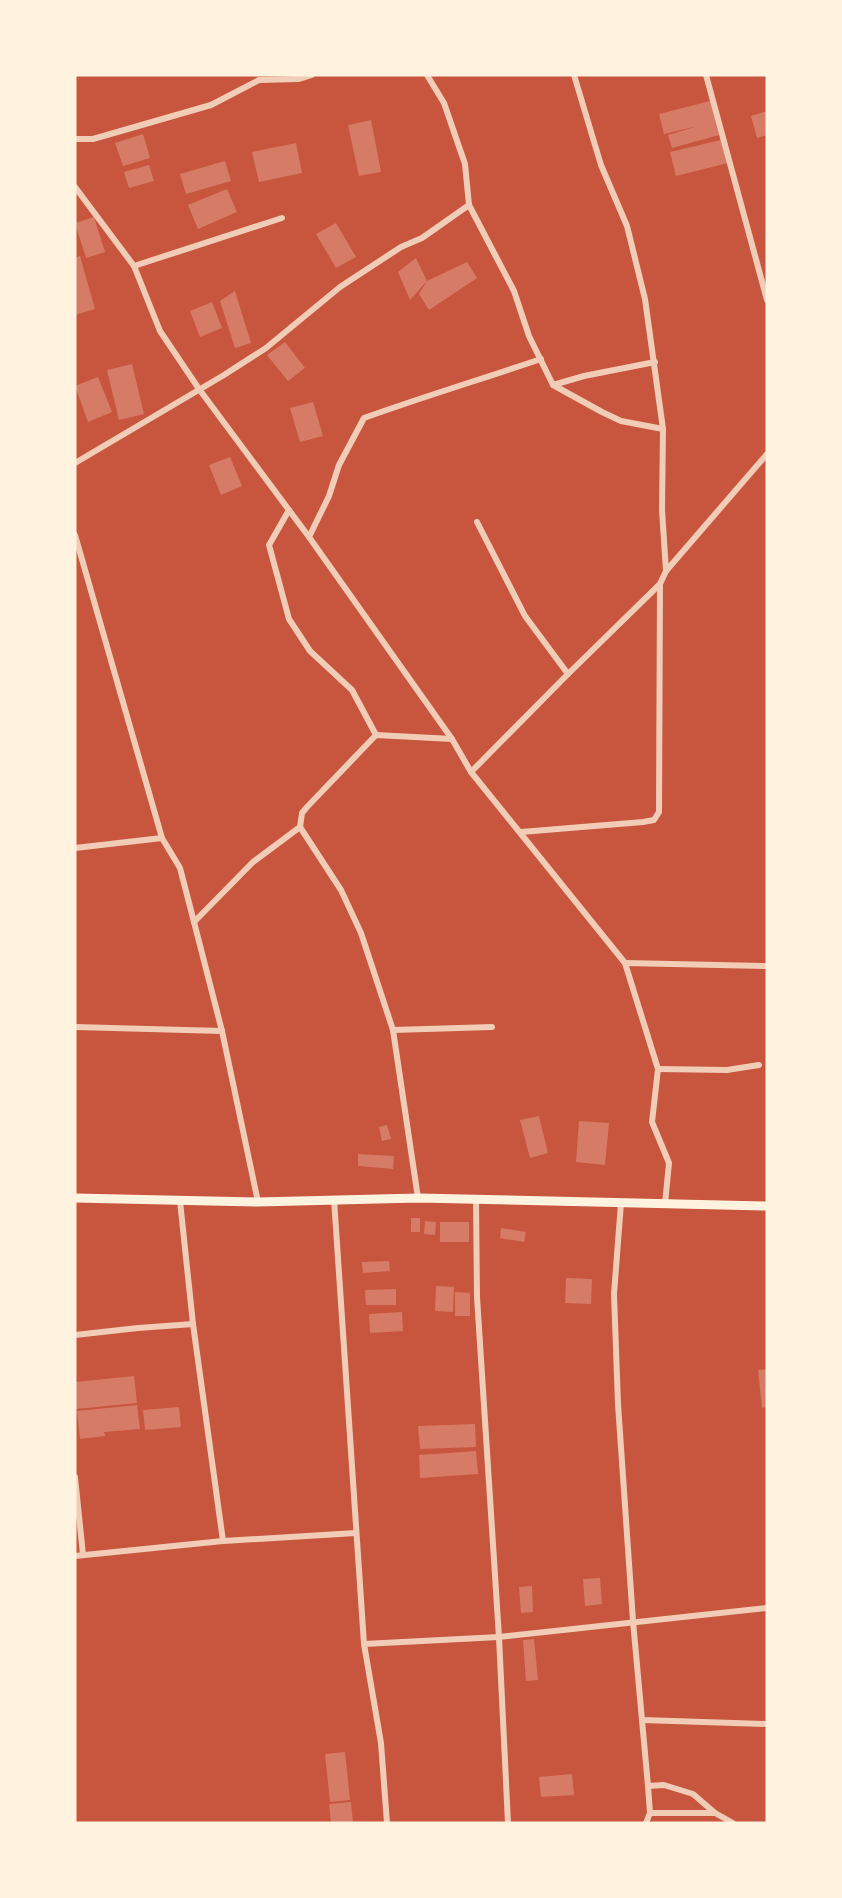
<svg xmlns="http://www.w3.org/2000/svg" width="842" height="1898" font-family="'Asap Condensed',sans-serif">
	<rect width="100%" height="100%" fill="#c8553d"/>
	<!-- building -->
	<g fill="#d67c66">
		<polygon points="710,101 719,135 672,148 668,135 698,126 664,134 659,114"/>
		<polygon points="767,111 767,135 757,138 751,116"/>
		<polygon points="371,120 381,172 359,176 348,125"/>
		<polygon points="143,134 150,158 123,166 115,143"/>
		<polygon points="721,140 728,163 676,176 670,152"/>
		<polygon points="296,143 302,173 259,182 252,152"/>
		<polygon points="225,161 231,181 186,194 180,174"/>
		<polygon points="149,165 154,181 129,188 124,172"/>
		<polygon points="227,189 237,212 198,229 188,205"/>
		<polygon points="94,217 105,252 86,258 75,223"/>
		<polygon points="336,223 356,257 336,268 316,234"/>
		<polygon points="80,256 95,309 75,315 75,258"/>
		<polygon points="416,258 427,281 467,262 477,278 429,310 419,294 427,281 410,300 398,272"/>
		<polygon points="235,291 251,343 235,348 220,301"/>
		<polygon points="212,302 222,328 200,337 190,311"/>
		<polygon points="285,342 305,368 288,381 267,355"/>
		<polygon points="132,364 144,414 119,420 107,370"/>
		<polygon points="98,377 112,412 88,422 75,386"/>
		<polygon points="313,402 323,436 300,442 290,408"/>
		<polygon points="230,457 242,486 221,495 209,465"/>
		<polygon points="539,1116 548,1153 530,1158 520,1120"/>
		<polygon points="579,1121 609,1123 605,1165 576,1162"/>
		<polygon points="387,1125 391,1139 382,1141 379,1127"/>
		<polygon points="358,1154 394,1156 393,1169 358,1166"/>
		<rect x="411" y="1218" width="9" height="14"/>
		<polygon points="425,1221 436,1222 435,1235 424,1234"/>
		<rect x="440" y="1222" width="29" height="20"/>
		<polygon points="501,1228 526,1232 524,1242 500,1238"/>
		<polygon points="389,1261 390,1271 363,1273 362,1262"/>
		<polygon points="566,1278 592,1279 591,1304 565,1303"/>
		<polygon points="436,1286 454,1287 453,1312 435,1311"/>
		<polygon points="396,1289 396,1305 366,1305 365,1290"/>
		<polygon points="455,1292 470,1293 470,1316 455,1316"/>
		<polygon points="402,1312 403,1331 370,1333 369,1314"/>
		<polygon points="767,1369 767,1407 762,1408 758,1370"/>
		<polygon points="134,1376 137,1403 76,1409 75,1382"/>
		<polygon points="137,1405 140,1429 104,1432 105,1436 80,1439 77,1411"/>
		<polygon points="179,1407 181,1427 145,1430 143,1410"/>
		<polygon points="475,1424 476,1447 420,1449 418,1426"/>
		<polygon points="476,1451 478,1474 420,1478 419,1455"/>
		<polygon points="600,1578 602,1604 585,1606 583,1579"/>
		<polygon points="532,1586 533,1612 521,1613 519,1587"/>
		<polygon points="534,1639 538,1680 526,1681 523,1640"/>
		<polygon points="345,1752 350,1800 330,1802 325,1754"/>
		<polygon points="572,1774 574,1795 541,1797 539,1777"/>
		<polygon points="351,1802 353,1823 331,1823 329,1804"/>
	</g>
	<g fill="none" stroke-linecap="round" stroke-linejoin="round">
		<!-- minor -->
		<g stroke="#f1ccb7" stroke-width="6">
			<polyline points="427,75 444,103 465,164 469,205 514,291 529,336 553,385 602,412 621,421 663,429"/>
			<polyline points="574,75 601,165 627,226 645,299 663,429 662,510 666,571"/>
			<polyline points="706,75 767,300"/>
			<polyline points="75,139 93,139 211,105 259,80 299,79 312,75"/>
			<polyline points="75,187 134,266 160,331 199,389 309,537"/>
			<polyline points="134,266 282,218"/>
			<polyline points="553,385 584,376 655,362"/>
			<polyline points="75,463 224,375 266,348 340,287 401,247 422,238 469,205"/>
			<polyline points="289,510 269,545 289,619 310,651 352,690 376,735"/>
			<polyline points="477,522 525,616 568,674"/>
			<polyline points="75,535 162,838 180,868 194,922 222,1031 258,1202"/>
			<path d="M452 739 309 537 329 496 339 465 364 418C422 397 482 379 541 359"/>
			<polyline points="471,772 625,963 658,1069 652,1122 669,1163 665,1204"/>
			<polyline points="300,827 341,890 361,933 393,1030 418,1198"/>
			<polyline points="521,832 643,822 654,820 659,812 660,584"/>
			<polyline points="75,848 162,838"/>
			<polyline points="194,922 253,862 300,827 302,813 307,807 376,735 452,739 471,772 568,674 660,584 666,571 767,454"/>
			<polyline points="625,963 767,966"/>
			<polyline points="75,1027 222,1031"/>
			<polyline points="393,1030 492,1027"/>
			<polyline points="658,1069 727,1070 759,1065"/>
			<polyline points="334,1199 364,1644 381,1743 387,1823"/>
			<polyline points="476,1199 477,1297 499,1637 508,1823"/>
			<polyline points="180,1201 193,1324 223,1541"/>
			<polyline points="621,1203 614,1294 618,1404 633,1621 648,1786 650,1813 646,1823"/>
			<polyline points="75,1335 138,1328 193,1324"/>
			<polyline points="75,1477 83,1555"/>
			<polyline points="75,1556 223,1541 356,1533"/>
			<polyline points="364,1644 499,1637 767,1608"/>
			<polyline points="642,1720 767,1724"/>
			<polyline points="648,1786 664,1785 693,1794 715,1813 733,1823"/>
			<polyline points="650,1813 715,1813"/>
		</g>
		<!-- secondary -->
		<polyline stroke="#fff3e0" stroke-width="9" points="75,1198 258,1202 418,1198 767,1206"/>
	</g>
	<!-- border -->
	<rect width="842" height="1898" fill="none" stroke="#fff3e0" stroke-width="153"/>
</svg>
